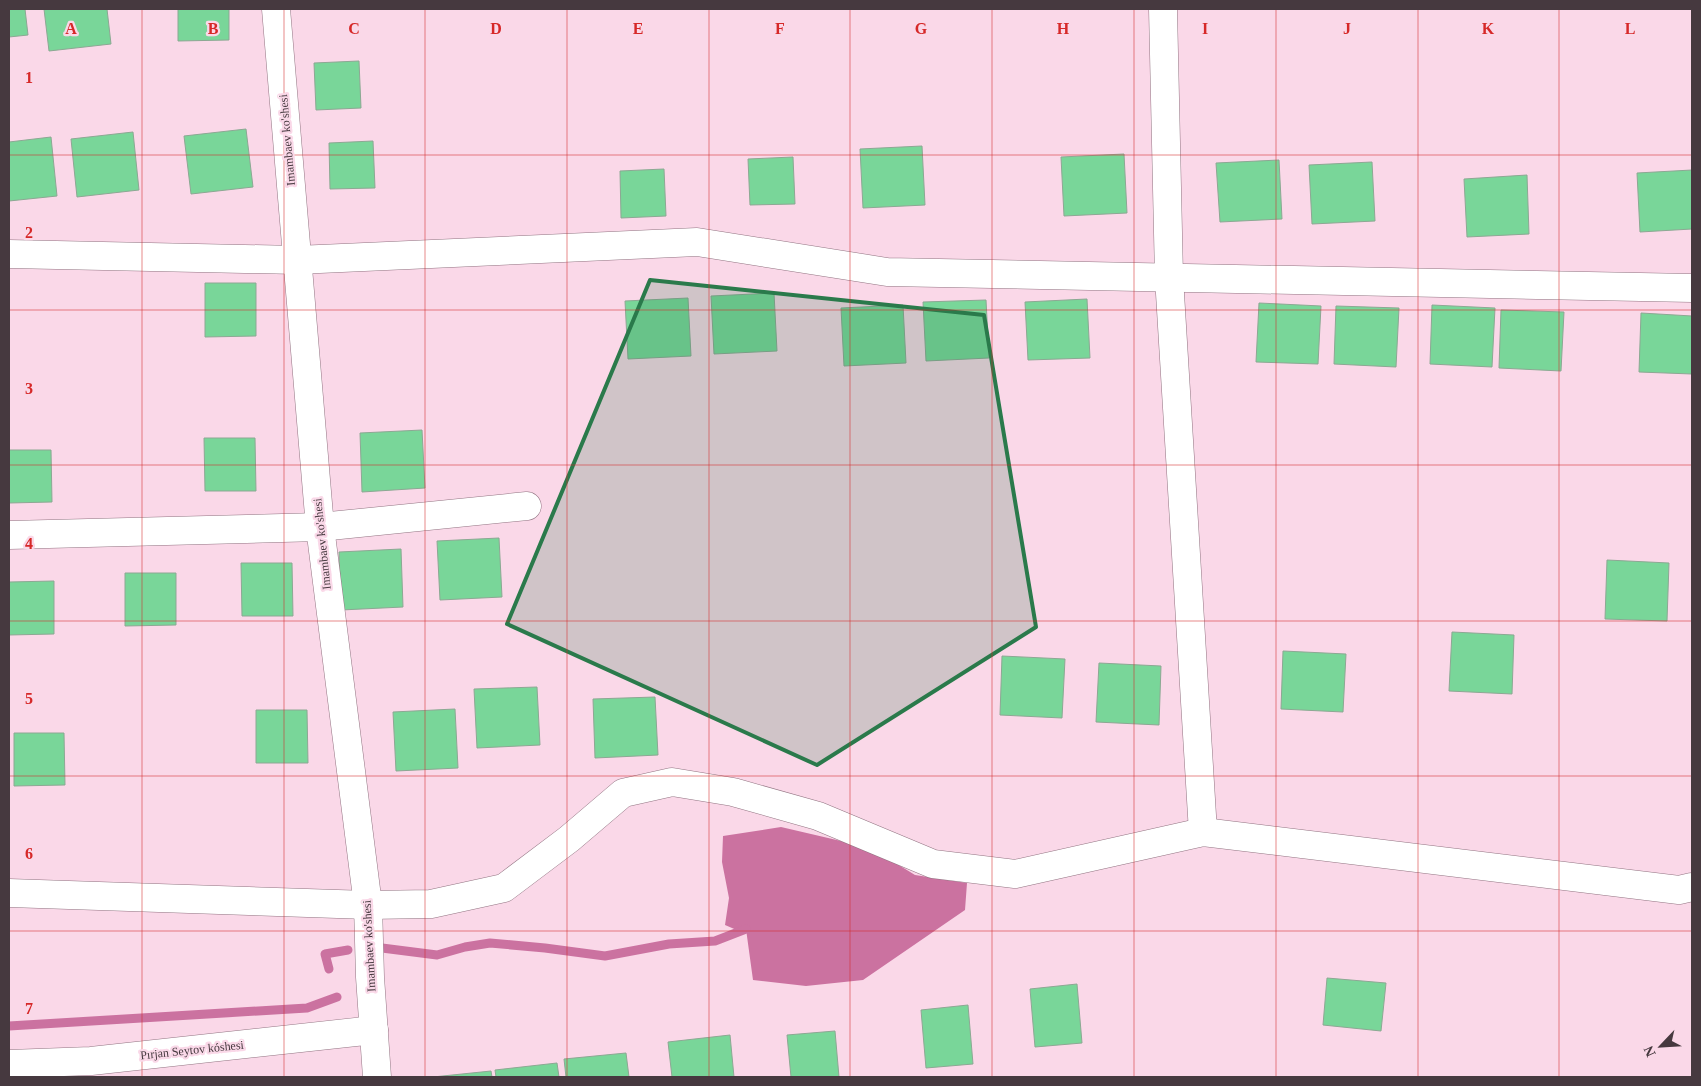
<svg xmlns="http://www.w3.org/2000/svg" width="1701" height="1086" font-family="Georgia,serif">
	<rect width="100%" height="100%" fill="#fad8e8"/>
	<!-- water -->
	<polygon fill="#cb72a0" points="781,827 871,848 915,875 967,883 965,910 863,980 806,986 753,980 746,929 739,931 725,925 729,898 722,862 723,836"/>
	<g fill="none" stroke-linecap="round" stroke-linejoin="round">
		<!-- stream -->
		<g stroke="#cb72a0" stroke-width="9">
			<polyline points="382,948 437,955 465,947 490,943 545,948 605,956 669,944 715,941 746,929"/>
			<polyline points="329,969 325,954 348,950"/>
			<polyline points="9,1026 307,1008 337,997"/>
		</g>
	</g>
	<!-- building -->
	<g fill="#79d699" stroke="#8ca893">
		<polygon points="9,9 25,9 28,35 9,37"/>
		<polygon points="44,9 107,9 111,44 49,51"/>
		<polygon points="178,9 229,9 229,40 178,41"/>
		<polygon points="359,61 361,108 316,110 314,63"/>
		<polygon points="246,129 253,187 191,194 184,136"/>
		<polygon points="133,132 139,190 77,197 71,139"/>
		<polygon points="51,137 57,196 9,201 9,142"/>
		<polygon points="373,141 375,188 330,189 329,143"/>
		<polygon points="922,146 925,205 863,208 860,149"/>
		<polygon points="1124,154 1127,213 1064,216 1061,157"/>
		<polygon points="793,157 795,204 750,205 748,159"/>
		<polygon points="1279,160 1282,219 1220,222 1216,163"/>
		<polygon points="1372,162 1375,221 1312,224 1309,165"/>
		<polygon points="664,169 666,216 621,218 620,171"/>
		<polygon points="1692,170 1692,229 1640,232 1637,173"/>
		<polygon points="1527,175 1529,234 1467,237 1464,179"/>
		<polygon points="205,283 256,283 256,336 205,337"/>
		<polygon points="774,293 777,351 714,354 711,296"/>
		<polygon points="688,298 691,356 628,359 625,301"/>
		<polygon points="1087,299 1090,358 1028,360 1025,302"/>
		<polygon points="986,300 989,358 926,361 923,302"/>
		<polygon points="1259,303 1321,306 1318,364 1256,362"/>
		<polygon points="903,305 906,363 844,366 841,308"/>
		<polygon points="1432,305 1495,308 1492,367 1430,364"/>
		<polygon points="1336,306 1399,308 1396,367 1334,364"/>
		<polygon points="1501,310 1564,312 1561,371 1499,368"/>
		<polygon points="1641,313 1692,316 1692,374 1639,372"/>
		<polygon points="422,430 425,488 362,492 360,433"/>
		<polygon points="204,438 255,438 256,491 205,491"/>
		<polygon points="9,450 51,450 52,502 9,503"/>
		<polygon points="499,538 502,597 440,600 437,541"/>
		<polygon points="401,549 403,607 341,610 339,552"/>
		<polygon points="1607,560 1669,563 1667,621 1605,619"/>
		<polygon points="241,563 292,563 293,616 242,616"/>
		<polygon points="125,573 176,573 176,625 125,626"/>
		<polygon points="54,581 54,634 9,635 9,582"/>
		<polygon points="1452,632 1514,635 1512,694 1449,691"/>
		<polygon points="1283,651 1346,654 1343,712 1281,709"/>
		<polygon points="1002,656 1065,659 1062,718 1000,715"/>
		<polygon points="1099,663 1161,666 1159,725 1096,722"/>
		<polygon points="537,687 540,745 477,748 474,689"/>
		<polygon points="655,697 658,755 595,758 593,699"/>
		<polygon points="455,709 458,768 396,771 393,712"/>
		<polygon points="256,710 307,710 308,763 256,763"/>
		<polygon points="14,733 64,733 65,785 14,786"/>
		<polygon points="1327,978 1386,983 1381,1031 1323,1025"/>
		<polygon points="1077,984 1082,1043 1035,1047 1030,989"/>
		<polygon points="968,1005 973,1064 926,1068 921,1010"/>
		<polygon points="835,1031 839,1077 791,1077 787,1035"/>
		<polygon points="730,1035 734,1077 672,1077 668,1042"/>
		<polygon points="626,1053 629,1077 566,1077 564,1059"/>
		<polygon points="557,1063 559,1077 496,1077 495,1070"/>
		<polygon points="491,1071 492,1077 433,1077"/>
	</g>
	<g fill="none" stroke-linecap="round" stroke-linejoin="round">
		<defs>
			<g id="minor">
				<polyline points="276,9 320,527 368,905 370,977 377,1077"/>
				<polyline points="1163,9 1169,277 1203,832"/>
				<polyline points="9,254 297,260 697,242 887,272 1692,288"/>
				<polyline points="9,535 320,527 527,506"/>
				<polyline points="9,893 368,905 431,904 504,888 569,839 623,793 672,782 733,792 818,816 933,864 1015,874 1203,832 1679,890 1692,887"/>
				<polyline points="9,1064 91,1061 374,1030"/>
			</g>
		</defs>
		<!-- minor casing -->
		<use href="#minor" stroke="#927482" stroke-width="29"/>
		<!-- minor -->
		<use href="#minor" stroke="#fff" stroke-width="28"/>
	</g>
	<!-- marked area -->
	<path fill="#2a7a4b" fill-opacity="0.2" stroke="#2a7a4b" stroke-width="4" stroke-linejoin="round" d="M650 280 984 315 1036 627 817 765 507 624Z"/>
	<!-- grid -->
	<path fill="none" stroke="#d62828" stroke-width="1" stroke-opacity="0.55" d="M142 9V1077M284 9V1077M425 9V1077M567 9V1077M709 9V1077M850 9V1077M992 9V1077M1134 9V1077M1276 9V1077M1418 9V1077M1559 9V1077M9 155H1692M9 310H1692M9 465H1692M9 621H1692M9 776H1692M9 931H1692"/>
	<g text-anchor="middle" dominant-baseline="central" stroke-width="4.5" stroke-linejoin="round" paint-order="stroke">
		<!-- street labels -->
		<g font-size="12" fill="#46393f" stroke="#fad8e8">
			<text transform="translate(287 140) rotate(-95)">Imambaev ko'shesi</text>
			<text transform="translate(322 544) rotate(-96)">Imambaev ko'shesi</text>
			<text transform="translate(369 946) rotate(-93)">Imambaev ko'shesi</text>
			<text transform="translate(192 1050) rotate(-6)">Pırjan Seytov kóshesi</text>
		</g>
	</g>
	<g font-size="16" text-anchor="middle" font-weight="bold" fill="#d62828" stroke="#fad8e8" stroke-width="4.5" stroke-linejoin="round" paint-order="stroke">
		<text x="71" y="34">A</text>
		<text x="213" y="34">B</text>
		<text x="354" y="34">C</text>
		<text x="496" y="34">D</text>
		<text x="638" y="34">E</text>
		<text x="780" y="34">F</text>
		<text x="921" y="34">G</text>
		<text x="1063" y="34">H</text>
		<text x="1205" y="34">I</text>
		<text x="1347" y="34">J</text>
		<text x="1488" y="34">K</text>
		<text x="1630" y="34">L</text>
		<text x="29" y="83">1</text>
		<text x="29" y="238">2</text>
		<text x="29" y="394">3</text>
		<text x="29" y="549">4</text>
		<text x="29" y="704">5</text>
		<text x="29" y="859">6</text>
		<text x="29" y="1014">7</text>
	</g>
	<!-- border -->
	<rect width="1701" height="1086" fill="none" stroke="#46393f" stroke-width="20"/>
	<!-- north arrow -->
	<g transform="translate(1661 1046) rotate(245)" stroke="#fad8e8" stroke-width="4" paint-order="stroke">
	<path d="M0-4L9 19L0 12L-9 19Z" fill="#46393f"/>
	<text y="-8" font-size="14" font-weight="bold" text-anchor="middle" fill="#46393f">N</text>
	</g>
</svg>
